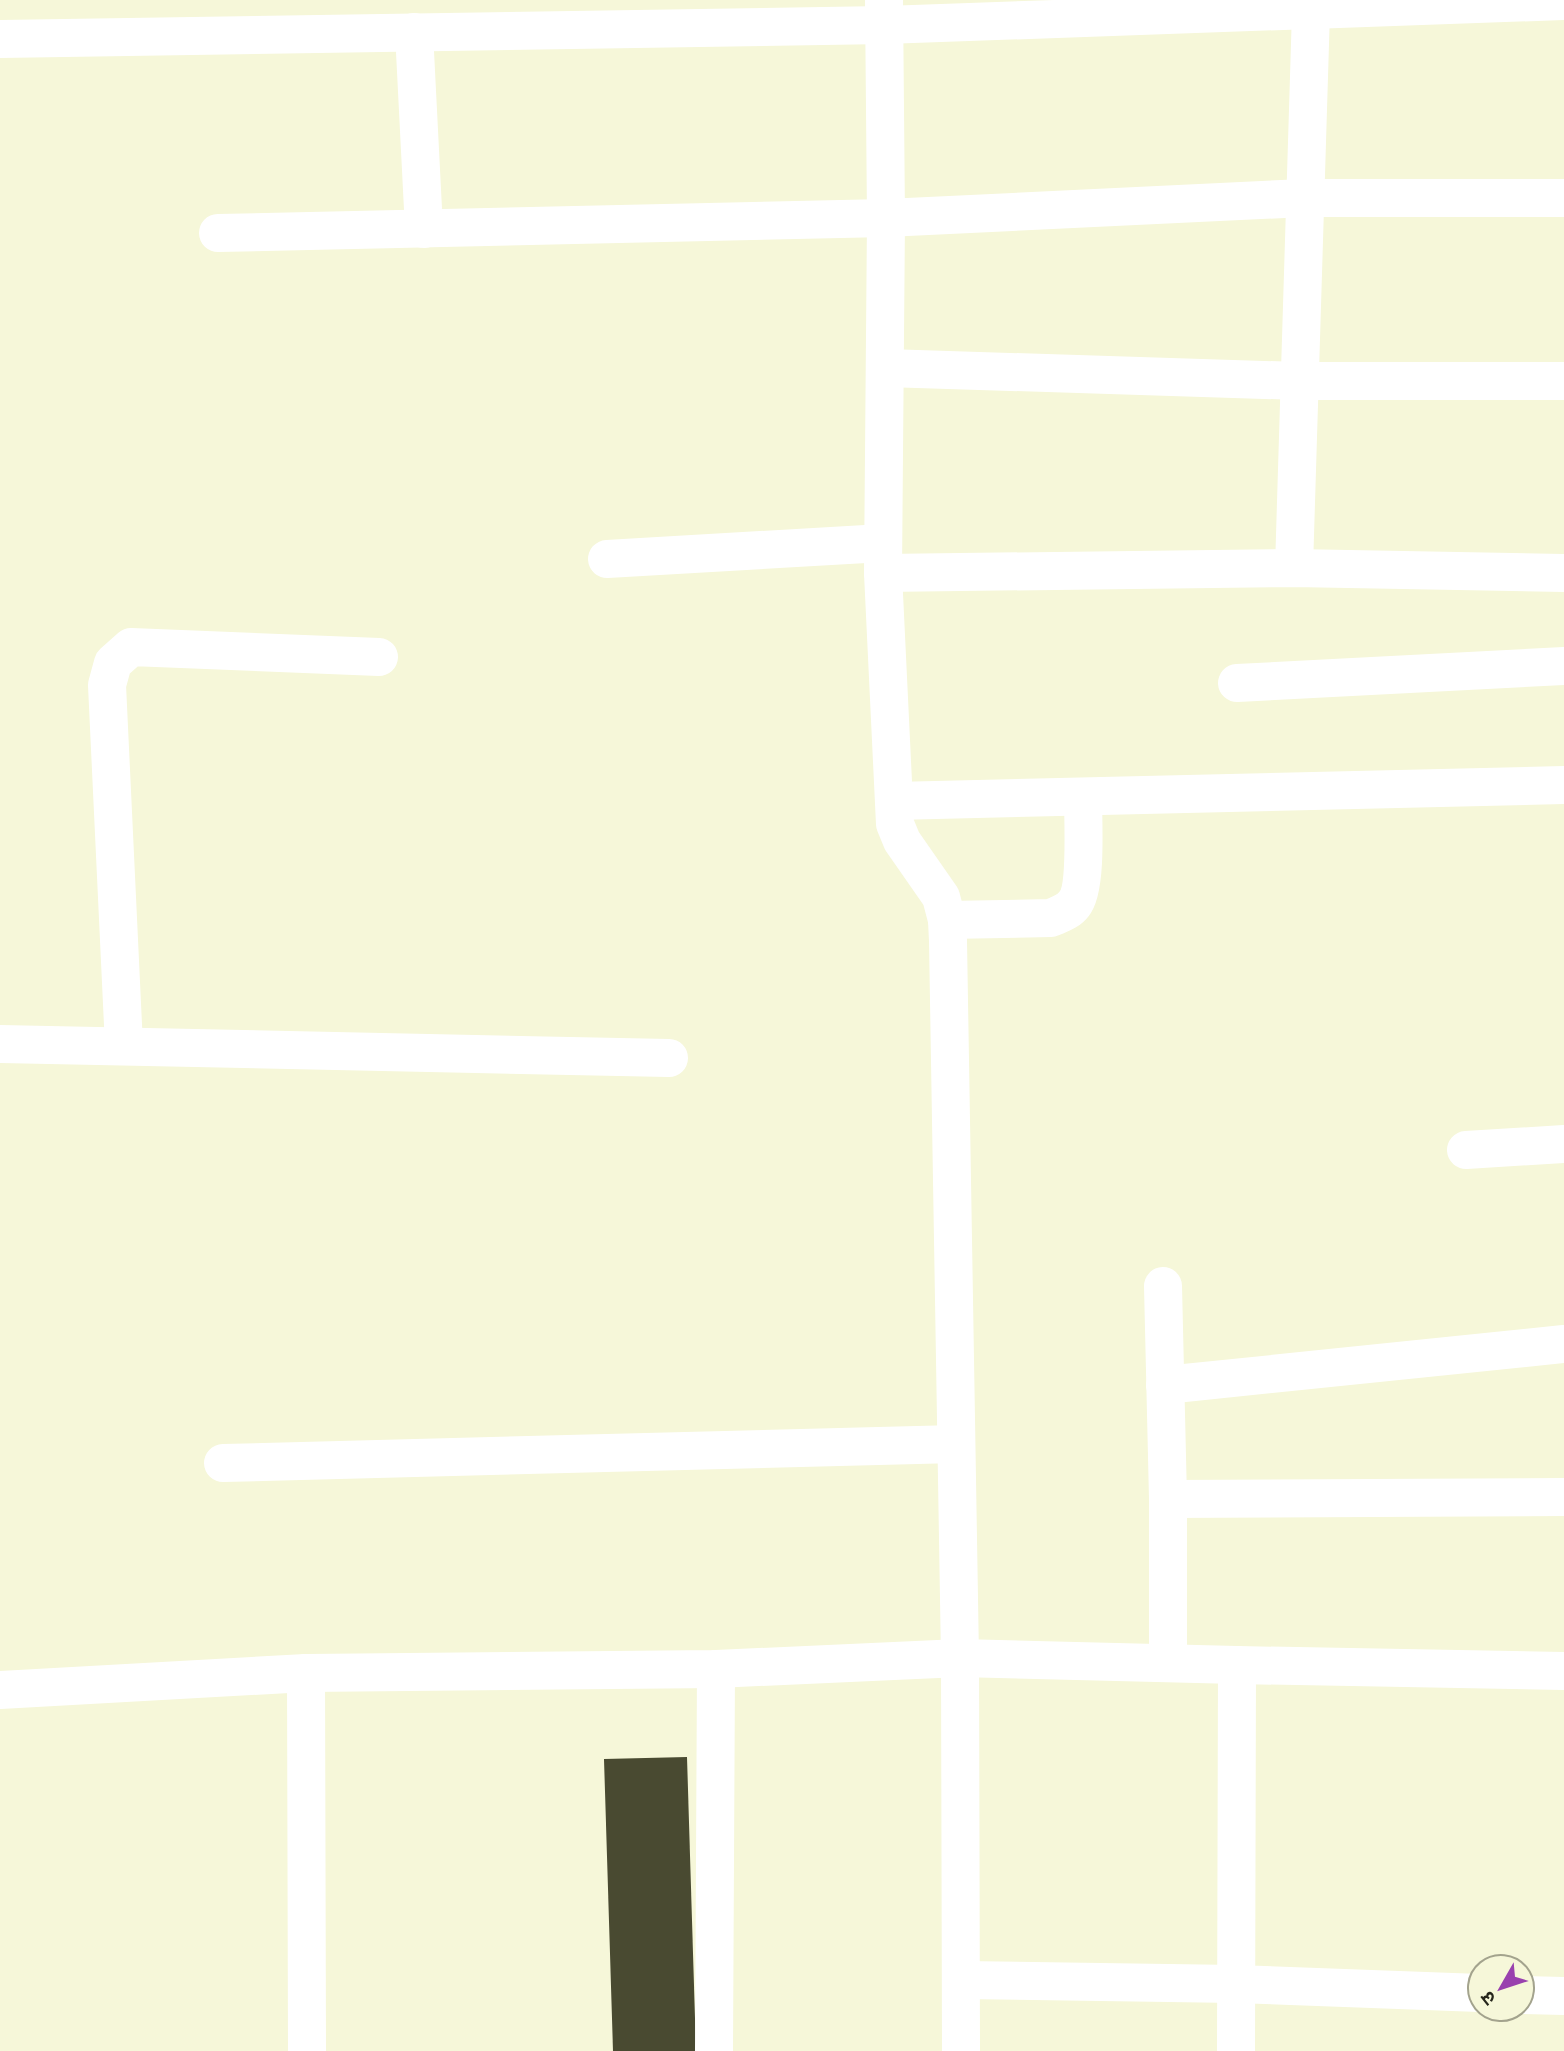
<svg xmlns="http://www.w3.org/2000/svg" width="1564" height="2051" font-family="'Varela Round','Noto Sans Devanagari',sans-serif">
	<rect width="100%" height="100%" fill="#f6f7d9"/>
	<!-- building -->
	<polygon fill="#494a31" points="687,1757 696,2051 613,2051 604,1759"/>
	<g fill="none" stroke-linecap="round" stroke-linejoin="round">
		<!-- minor -->
		<g stroke="#fff" stroke-width="38">
			<polyline points="884,0 886,218 883,573 895,824 902,841 941,897 947,920 948,941 960,1658 961,2051"/>
			<polyline points="414,32 424,229"/>
			<polyline points="0,39 885,25 1564,1"/>
			<polyline points="218,233 886,218 1304,198 1564,198"/>
			<polyline points="886,368 1299,381 1564,381"/>
			<polyline points="607,559 883,543"/>
			<polyline points="1294,568 1311,11"/>
			<polyline points="883,573 1294,568 1564,573"/>
			<polyline points="1237,683 1564,666"/>
			<polyline points="894,801 1564,785"/>
			<path d="M947 920 1051 918C1060 914 1068 912 1074 904 1087 889 1083 819 1083 797"/>
			<polyline points="0,1044 669,1058"/>
			<polyline points="124,1046 107,685 113,663 131,647 379,657"/>
			<polyline points="1466,1150 1564,1144"/>
			<polyline points="1163,1286 1168,1499 1168,1663"/>
			<polyline points="1165,1385 1564,1344"/>
			<polyline points="223,1463 956,1444"/>
			<polyline points="1168,1499 1564,1497"/>
			<polyline points="306,1673 307,2051"/>
			<polyline points="0,1690 306,1673 716,1669 960,1658 1237,1665 1564,1671"/>
			<polyline points="961,1980 1236,1984 1480,1993"/>
			<polyline points="1522,1995 1564,1996"/>
			<polyline points="714,2051 716,1669"/>
			<polyline points="1236,2051 1237,1665"/>
		</g>
	</g>
	<!-- north arrow -->
	<g transform="translate(1501 1988) rotate(231)"><circle r="33" fill="#f6f7d9" stroke="#a3a38d" stroke-width="2"/>
	<path d="M0-5L12 26L0 18L-12 26Z" fill="#9941ae"/>
	<text y="-10" font-size="19" font-weight="bold" text-anchor="middle" fill="#26261b">उ</text>
	</g>
</svg>
